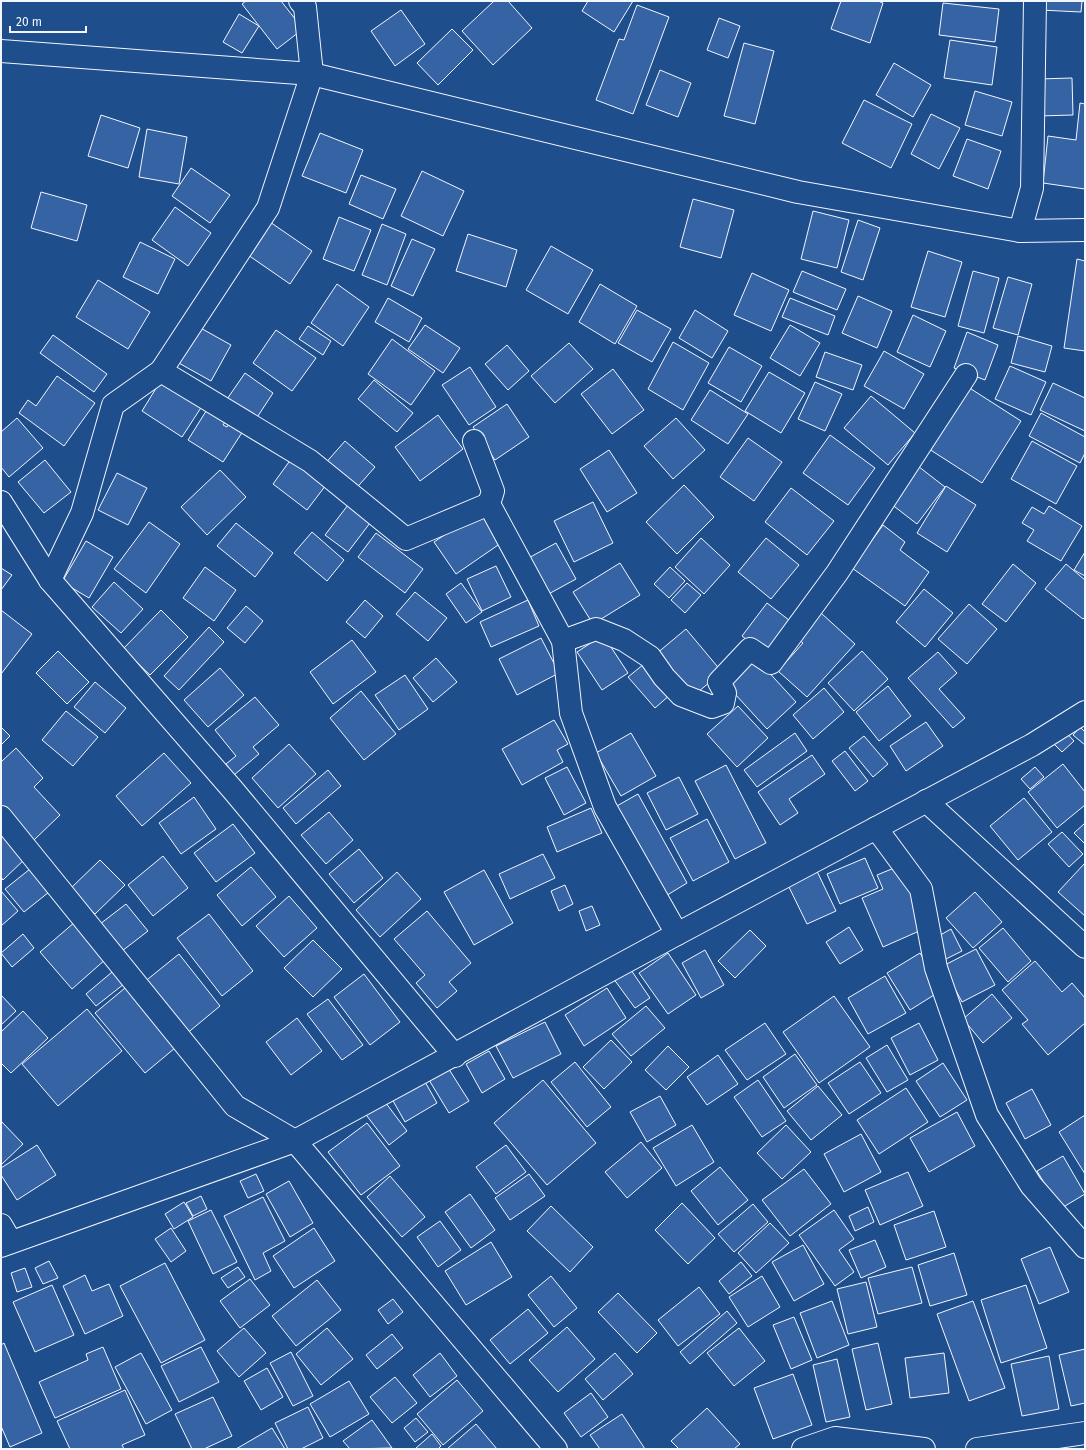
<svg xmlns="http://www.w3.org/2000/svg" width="1086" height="1450" font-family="'Fira Sans',sans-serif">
	<rect width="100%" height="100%" fill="#1f4e8c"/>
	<!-- building -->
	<g fill="#3563a3" stroke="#f2f6ff">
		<polygon points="246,1 281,1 303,29 277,49 242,4"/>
		<polygon points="494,1 508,1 532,28 493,65 462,31"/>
		<polygon points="588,1 633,1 614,32 582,11"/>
		<polygon points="841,1 878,1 883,3 870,43 831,29"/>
		<polygon points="1040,1 1082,1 1081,12 1040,10"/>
		<polygon points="943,3 999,9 995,42 939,35"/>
		<polygon points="637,5 669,17 633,114 596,100 619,39 624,40"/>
		<polygon points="401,10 425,44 395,66 371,31"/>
		<polygon points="239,14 259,26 242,53 223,42"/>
		<polygon points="719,18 740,26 728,58 707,50"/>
		<polygon points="452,29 473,50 438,85 417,63"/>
		<polygon points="950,40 997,47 992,85 944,78"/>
		<polygon points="744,43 774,51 755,124 724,116"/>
		<polygon points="894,63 931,85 913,117 876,95"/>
		<polygon points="660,70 691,83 678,117 646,105"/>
		<polygon points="1072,78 1073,115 1038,116 1038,79"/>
		<polygon points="975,91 1012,102 1002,136 965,125"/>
		<polygon points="864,100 912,124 891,168 842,143"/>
		<polygon points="1080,103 1085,104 1085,189 1043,183 1048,136 1076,140"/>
		<polygon points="931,114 960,128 939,169 911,154"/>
		<polygon points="101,115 140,128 128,168 88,156"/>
		<polygon points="147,129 187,137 179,184 139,177"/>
		<polygon points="320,133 363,150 346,193 302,176"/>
		<polygon points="967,139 1001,151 988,189 953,176"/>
		<polygon points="191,168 230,195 210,223 172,196"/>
		<polygon points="422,171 464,191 443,236 401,216"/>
		<polygon points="361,175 396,189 383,219 349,204"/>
		<polygon points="41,192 87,205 77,241 31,228"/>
		<polygon points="693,199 734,210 721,258 680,247"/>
		<polygon points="175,207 211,233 188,266 152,240"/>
		<polygon points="813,211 849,220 837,268 801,259"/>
		<polygon points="339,217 371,230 354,271 323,259"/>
		<polygon points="858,220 880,228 863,280 841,272"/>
		<polygon points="270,222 312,251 290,284 248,255"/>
		<polygon points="382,224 406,234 387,285 362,275"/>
		<polygon points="468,234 517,250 506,287 456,271"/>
		<polygon points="412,239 435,249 413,296 391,286"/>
		<polygon points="140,242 175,259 158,294 123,277"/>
		<polygon points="551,246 593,270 568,314 526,290"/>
		<polygon points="928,251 962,262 945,317 911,307"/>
		<polygon points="1077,259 1085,261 1085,351 1064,348"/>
		<polygon points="802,271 846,289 837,310 793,292"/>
		<polygon points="973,271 999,278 984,333 958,326"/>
		<polygon points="752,273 789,290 771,331 734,315"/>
		<polygon points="1008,277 1032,284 1018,335 993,328"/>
		<polygon points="98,280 150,312 128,349 76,317"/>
		<polygon points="337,284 369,307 343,346 311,323"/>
		<polygon points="600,284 637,306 615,344 579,322"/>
		<polygon points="858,296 892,311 877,348 842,333"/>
		<polygon points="388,298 422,318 409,342 375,322"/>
		<polygon points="790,298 835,316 828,335 782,317"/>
		<polygon points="637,310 671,329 652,362 618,343"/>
		<polygon points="695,310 728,331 712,358 679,338"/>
		<polygon points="913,315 946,331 930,367 897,352"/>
		<polygon points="425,325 460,348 443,373 408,349"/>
		<polygon points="790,325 820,343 800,376 770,358"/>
		<polygon points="197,326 231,345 211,381 177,362"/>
		<polygon points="308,326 331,341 323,355 299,339"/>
		<polygon points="276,330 316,358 292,391 253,363"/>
		<polygon points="967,332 998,345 985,380 954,368"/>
		<polygon points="53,335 107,374 94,392 40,353"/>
		<polygon points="1018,336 1052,346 1045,372 1011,363"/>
		<polygon points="392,339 435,371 411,405 368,374"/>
		<polygon points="673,342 709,363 683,410 648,389"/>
		<polygon points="569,343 593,369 555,403 531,376"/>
		<polygon points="507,345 529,371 508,390 485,364"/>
		<polygon points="729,347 762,366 741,402 708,383"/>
		<polygon points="884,351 924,374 904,409 864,386"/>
		<polygon points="825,352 862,365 853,390 816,377"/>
		<polygon points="1010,366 1046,382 1031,415 995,399"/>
		<polygon points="470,367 496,407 469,425 442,385"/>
		<polygon points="613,369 644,410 612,434 581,394"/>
		<polygon points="769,372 805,393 781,433 745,411"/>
		<polygon points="245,373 273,393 254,422 225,402"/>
		<polygon points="57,376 95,403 64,446 19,413 28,400 36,406"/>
		<polygon points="163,377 204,403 182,437 142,411"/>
		<polygon points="374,380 413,413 397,432 358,399"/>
		<polygon points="815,382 842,394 825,431 798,419"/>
		<polygon points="1053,383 1085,398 1085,431 1040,410"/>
		<polygon points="968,387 1021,421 982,483 929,449"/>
		<polygon points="710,390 748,414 728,444 691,420"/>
		<polygon points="871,396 915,433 888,465 844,428"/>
		<polygon points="507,404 529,437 495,460 473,427"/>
		<polygon points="208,408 227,419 223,425 227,427 230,422 243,431 223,462 188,440"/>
		<polygon points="1041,413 1085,437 1085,453 1080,463 1029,436"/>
		<polygon points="438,415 463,449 420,481 395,447"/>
		<polygon points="17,418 43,448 9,477 1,467 1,432"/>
		<polygon points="676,418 705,450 673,479 644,446"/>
		<polygon points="830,435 875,468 848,505 803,473"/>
		<polygon points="748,438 782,462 754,501 720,477"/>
		<polygon points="345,441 375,467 353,492 323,466"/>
		<polygon points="1032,441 1077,466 1056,504 1011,479"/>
		<polygon points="609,450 637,493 607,512 580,469"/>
		<polygon points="294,455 329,481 307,510 273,484"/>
		<polygon points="45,460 71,492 44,513 18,482"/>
		<polygon points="914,463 945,487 917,524 886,500"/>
		<polygon points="220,470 246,497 207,535 181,507"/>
		<polygon points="117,473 147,488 128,525 98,510"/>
		<polygon points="684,485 714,517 677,554 646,522"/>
		<polygon points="946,486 976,505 947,552 917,533"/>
		<polygon points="791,488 834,521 807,555 765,522"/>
		<polygon points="593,502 613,543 574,562 554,521"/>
		<polygon points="348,505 370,523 348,552 325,535"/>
		<polygon points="1049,506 1082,526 1061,561 1027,541 1034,530 1022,523 1032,507 1044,514"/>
		<polygon points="482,510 504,541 456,574 434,542"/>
		<polygon points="149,522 180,544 146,593 114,569"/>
		<polygon points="236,523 273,553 255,577 217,546"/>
		<polygon points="883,525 905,542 900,550 929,572 905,606 852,568"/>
		<polygon points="312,532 344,560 327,581 294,553"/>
		<polygon points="376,533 423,569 405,593 358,557"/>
		<polygon points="701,538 730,565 704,594 675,567"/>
		<polygon points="766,538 799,565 771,599 738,572"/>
		<polygon points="86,541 113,557 89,598 62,582"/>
		<polygon points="556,543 576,579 543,597 523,561"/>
		<polygon points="1085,552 1085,576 1074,570"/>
		<polygon points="620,563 640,595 593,624 573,592"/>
		<polygon points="1013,564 1036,583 1006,622 982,604"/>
		<polygon points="1066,564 1085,580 1085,617 1083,619 1045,589"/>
		<polygon points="496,566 511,597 482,611 467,579"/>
		<polygon points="205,567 236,590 214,621 183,598"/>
		<polygon points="670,567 685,581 669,598 654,584"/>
		<polygon points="1,568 12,575 1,590"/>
		<polygon points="114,582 143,609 121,633 92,607"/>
		<polygon points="461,583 482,612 466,623 446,594"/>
		<polygon points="687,583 701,595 685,613 671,600"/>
		<polygon points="924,589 953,613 925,647 896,622"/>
		<polygon points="415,592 447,618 428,641 396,614"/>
		<polygon points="365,600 383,616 365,638 346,622"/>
		<polygon points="528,600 539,626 491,647 480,622"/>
		<polygon points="767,603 794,624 769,657 742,636"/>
		<polygon points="969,604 997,629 967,664 938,639"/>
		<polygon points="246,606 263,621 245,643 227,628"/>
		<polygon points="1,610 32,634 1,674"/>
		<polygon points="161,610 188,637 150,675 123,649"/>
		<polygon points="821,613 855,644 807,697 778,671 803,643 798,639"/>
		<polygon points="209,627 224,642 179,690 164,676"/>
		<polygon points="686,629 722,672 692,697 656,654"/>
		<polygon points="603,635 628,673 602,690 577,652"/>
		<polygon points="541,638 559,673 517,695 499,659"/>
		<polygon points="352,640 376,672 333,704 310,672"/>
		<polygon points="58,651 89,682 67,704 36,673"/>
		<polygon points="862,651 888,679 854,711 828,683"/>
		<polygon points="938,652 957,673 939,689 965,718 953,728 908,678"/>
		<polygon points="753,655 796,702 767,729 724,682"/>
		<polygon points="436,658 457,682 433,702 413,678"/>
		<polygon points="644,664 671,694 655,708 628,677"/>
		<polygon points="220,668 244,695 208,727 184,700"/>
		<polygon points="405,675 428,709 399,730 375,695"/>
		<polygon points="95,682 126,708 105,733 74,707"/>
		<polygon points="888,686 911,716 879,741 856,712"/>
		<polygon points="824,688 844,712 813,739 793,715"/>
		<polygon points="361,691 396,734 364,760 330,718"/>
		<polygon points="255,697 279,725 253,747 259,754 234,775 226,764 236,756 215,730"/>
		<polygon points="738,706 768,738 737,767 707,734"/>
		<polygon points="66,711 98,737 73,766 42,740"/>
		<polygon points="554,720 568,744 557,750 563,762 522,785 502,749"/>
		<polygon points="926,722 943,746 906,771 890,746"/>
		<polygon points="1,727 10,736 1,745"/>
		<polygon points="1080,727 1085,732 1085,745 1073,735"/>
		<polygon points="1063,729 1074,741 1062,752 1051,741"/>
		<polygon points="631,733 656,776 621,796 596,753"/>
		<polygon points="795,733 807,751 757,787 744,770"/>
		<polygon points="864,736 888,764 873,777 849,748"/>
		<polygon points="289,744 316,774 278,808 252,778"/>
		<polygon points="16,748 43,778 34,787 60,815 34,840 1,805 1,762"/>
		<polygon points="845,751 868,781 855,791 832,761"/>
		<polygon points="164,753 191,783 142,826 116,796"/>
		<polygon points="812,755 825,774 789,799 798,813 780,825 758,792"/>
		<polygon points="1063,764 1085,792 1085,805 1057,828 1028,792"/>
		<polygon points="726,765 766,843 735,859 695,781"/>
		<polygon points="567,767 586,803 564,815 545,778"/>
		<polygon points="1035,767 1044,777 1030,789 1021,779"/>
		<polygon points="328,770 341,786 296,824 283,808"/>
		<polygon points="679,777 698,814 666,830 647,793"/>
		<polygon points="638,794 687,883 664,897 615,807"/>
		<polygon points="194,797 216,829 181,854 159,823"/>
		<polygon points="1024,798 1052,832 1018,860 990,826"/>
		<polygon points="591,808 602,833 557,852 547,827"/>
		<polygon points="329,812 353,840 326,864 301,835"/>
		<polygon points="707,819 729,862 693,881 670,838"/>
		<polygon points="1085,823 1085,844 1074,833"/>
		<polygon points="233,824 255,853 216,882 194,853"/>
		<polygon points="1,828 28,856 3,880 1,877"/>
		<polygon points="1062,832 1083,854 1069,867 1048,844"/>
		<polygon points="359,849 383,878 354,903 329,874"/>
		<polygon points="543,854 555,878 510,899 499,874"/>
		<polygon points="163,856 188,888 153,916 128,885"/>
		<polygon points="865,858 878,888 840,904 827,874"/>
		<polygon points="100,860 125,885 95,914 70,889"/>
		<polygon points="1085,863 1085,916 1058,892"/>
		<polygon points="899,866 926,928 883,947 862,898 883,889 877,875"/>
		<polygon points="251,867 276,897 242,926 217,895"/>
		<polygon points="815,867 836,911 807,924 786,881"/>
		<polygon points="30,869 49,892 24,912 5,889"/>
		<polygon points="484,870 513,923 474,945 444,892"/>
		<polygon points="397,872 421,899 380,937 356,910"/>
		<polygon points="565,885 573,904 559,911 551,891"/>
		<polygon points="1,891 18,911 1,926"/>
		<polygon points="975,892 1002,922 973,948 946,918"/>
		<polygon points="289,896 317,928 284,957 256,926"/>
		<polygon points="126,904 148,931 122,951 100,924"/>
		<polygon points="592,906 600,925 586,931 579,911"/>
		<polygon points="427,911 471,963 449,982 457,991 437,1008 416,983 425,975 394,939"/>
		<polygon points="209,914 253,971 222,996 177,938"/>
		<polygon points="75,922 107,958 72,989 40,952"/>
		<polygon points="849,927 863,950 840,964 826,942"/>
		<polygon points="1003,928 1031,961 1008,982 979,948"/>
		<polygon points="951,929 962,951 946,959 935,938"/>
		<polygon points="750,930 766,946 735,978 718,961"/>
		<polygon points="23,934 34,948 12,967 1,953"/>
		<polygon points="313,940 342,969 313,997 284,968"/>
		<polygon points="976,949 995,985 962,1002 943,966"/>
		<polygon points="705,950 724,985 701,998 682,963"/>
		<polygon points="668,953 696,995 668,1014 639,973"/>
		<polygon points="920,953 942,990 910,1010 887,973"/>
		<polygon points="179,954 220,1006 185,1035 143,983"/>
		<polygon points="1035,961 1062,992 1072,983 1085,998 1085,1023 1048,1055 1022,1024 1028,1020 1002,990"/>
		<polygon points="118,967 129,980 96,1006 86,994"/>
		<polygon points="629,967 650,998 635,1008 613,978"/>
		<polygon points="364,974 400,1022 370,1045 334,997"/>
		<polygon points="885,976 906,1013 868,1034 848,998"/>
		<polygon points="131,983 181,1043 145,1073 95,1013"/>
		<polygon points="607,988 626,1018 584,1046 565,1015"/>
		<polygon points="992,994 1012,1018 983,1043 963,1019"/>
		<polygon points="1,995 16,1011 1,1025"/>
		<polygon points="834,996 870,1047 819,1083 783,1032"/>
		<polygon points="328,999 363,1045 342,1060 307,1014"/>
		<polygon points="646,1006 665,1028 631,1056 612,1034"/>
		<polygon points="87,1009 122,1051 58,1106 22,1064"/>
		<polygon points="23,1011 48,1038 11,1073 1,1063 1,1032"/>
		<polygon points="297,1018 322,1051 291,1075 266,1042"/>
		<polygon points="545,1022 561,1054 513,1078 496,1046"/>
		<polygon points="765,1023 786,1054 747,1080 725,1050"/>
		<polygon points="919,1023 938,1060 910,1075 891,1038"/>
		<polygon points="611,1040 632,1062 604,1089 583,1067"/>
		<polygon points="887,1045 908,1080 887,1092 866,1058"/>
		<polygon points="668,1046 689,1067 666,1090 645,1070"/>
		<polygon points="489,1051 505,1079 482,1093 466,1064"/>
		<polygon points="795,1054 817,1085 784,1108 763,1077"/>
		<polygon points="718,1055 738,1084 707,1105 687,1077"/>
		<polygon points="575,1062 611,1107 587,1127 551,1082"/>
		<polygon points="860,1062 881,1093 849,1114 828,1083"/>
		<polygon points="445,1063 469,1101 449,1113 426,1075"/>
		<polygon points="943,1063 967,1100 940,1117 916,1081"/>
		<polygon points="424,1080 437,1103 405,1122 392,1099"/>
		<polygon points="543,1080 596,1143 547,1185 494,1123"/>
		<polygon points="758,1080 786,1121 762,1137 734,1097"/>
		<polygon points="818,1086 842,1115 811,1140 787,1111"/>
		<polygon points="906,1088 928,1122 879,1154 857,1120"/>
		<polygon points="1032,1089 1051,1125 1025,1139 1006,1103"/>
		<polygon points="660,1096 676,1125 647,1142 630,1112"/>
		<polygon points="382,1098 407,1131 389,1145 364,1112"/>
		<polygon points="957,1112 975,1146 929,1172 910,1138"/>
		<polygon points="1085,1115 1085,1174 1059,1132"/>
		<polygon points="1,1121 23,1144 1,1165"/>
		<polygon points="367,1123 400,1166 361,1195 328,1152"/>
		<polygon points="692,1125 714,1162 676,1186 653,1148"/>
		<polygon points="786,1125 811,1152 782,1179 757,1153"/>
		<polygon points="861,1134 881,1172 844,1192 824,1154"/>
		<polygon points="641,1142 662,1168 627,1198 605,1172"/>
		<polygon points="37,1145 56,1175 17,1200 1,1175 1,1168"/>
		<polygon points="506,1145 526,1172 496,1194 476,1167"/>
		<polygon points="1063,1156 1085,1194 1060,1209 1037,1171"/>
		<polygon points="720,1167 748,1200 718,1225 691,1191"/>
		<polygon points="804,1169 831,1204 790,1236 762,1200"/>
		<polygon points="908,1172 923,1206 880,1225 865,1190"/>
		<polygon points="256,1174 264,1191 248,1198 240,1181"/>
		<polygon points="529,1174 545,1196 510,1220 495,1198"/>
		<polygon points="390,1176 425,1217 402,1237 367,1197"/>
		<polygon points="289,1181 313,1223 290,1237 266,1194"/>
		<polygon points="470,1194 495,1230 471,1248 445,1212"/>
		<polygon points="201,1196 207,1209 193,1216 186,1203"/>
		<polygon points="263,1197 285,1241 263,1253 271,1271 255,1280 224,1216"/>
		<polygon points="184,1202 193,1217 174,1229 165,1214"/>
		<polygon points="682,1203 715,1238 688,1264 655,1230"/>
		<polygon points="753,1204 768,1222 734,1252 718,1234"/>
		<polygon points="551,1206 593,1247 570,1272 527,1231"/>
		<polygon points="868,1207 874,1222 855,1231 849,1216"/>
		<polygon points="211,1210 237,1262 213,1274 188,1221"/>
		<polygon points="834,1210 854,1239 839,1250 854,1272 835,1286 799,1235"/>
		<polygon points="934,1211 946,1247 906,1260 894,1225"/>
		<polygon points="440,1221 461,1250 438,1267 417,1237"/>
		<polygon points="770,1223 789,1243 756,1273 738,1253"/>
		<polygon points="171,1228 186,1251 171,1262 155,1239"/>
		<polygon points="314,1228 335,1261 294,1288 273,1256"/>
		<polygon points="875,1240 886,1267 861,1278 849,1250"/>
		<polygon points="491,1242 512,1277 466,1305 445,1271"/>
		<polygon points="803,1245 824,1284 794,1301 772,1262"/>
		<polygon points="1050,1247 1069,1292 1039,1304 1021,1259"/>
		<polygon points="954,1253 967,1295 930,1306 918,1265"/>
		<polygon points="49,1261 58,1278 43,1284 35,1268"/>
		<polygon points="741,1262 752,1276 729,1294 719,1281"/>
		<polygon points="165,1263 205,1340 161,1363 120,1286"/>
		<polygon points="238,1267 245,1277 228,1288 221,1278"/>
		<polygon points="912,1267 922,1303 878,1314 868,1278"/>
		<polygon points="25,1268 32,1287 17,1292 11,1273"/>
		<polygon points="85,1275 92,1291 109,1284 123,1316 85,1334 63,1286"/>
		<polygon points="551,1276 577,1308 554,1327 528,1295"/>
		<polygon points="762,1276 780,1307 748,1327 729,1297"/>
		<polygon points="250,1279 270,1305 240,1328 220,1301"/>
		<polygon points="317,1280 341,1310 296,1346 272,1316"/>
		<polygon points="866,1282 877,1327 848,1334 837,1289"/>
		<polygon points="52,1285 74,1335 35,1352 13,1302"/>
		<polygon points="1026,1285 1047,1348 1001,1363 981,1300"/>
		<polygon points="699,1287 720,1314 678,1346 658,1320"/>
		<polygon points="618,1293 657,1333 637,1353 598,1312"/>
		<polygon points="393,1299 403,1312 388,1324 378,1310"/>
		<polygon points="832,1301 849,1345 817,1358 800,1313"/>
		<polygon points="973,1301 1005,1388 969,1401 937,1314"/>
		<polygon points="528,1309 548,1333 510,1364 490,1340"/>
		<polygon points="727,1311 737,1323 690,1364 680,1352"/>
		<polygon points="794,1317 812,1360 791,1369 773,1325"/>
		<polygon points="567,1327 595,1359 558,1392 529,1360"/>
		<polygon points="244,1328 266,1353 239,1377 217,1351"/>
		<polygon points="327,1328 353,1359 321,1385 296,1354"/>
		<polygon points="739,1328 765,1361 734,1386 707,1353"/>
		<polygon points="392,1334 403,1348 377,1369 366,1355"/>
		<polygon points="4,1343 42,1433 10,1447 1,1426 1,1345"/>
		<polygon points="878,1343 892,1404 866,1410 852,1349"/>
		<polygon points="103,1347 121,1389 55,1418 39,1382 88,1360 86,1354"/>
		<polygon points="201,1347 219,1382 179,1402 161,1366"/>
		<polygon points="1085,1349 1085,1403 1071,1406 1059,1355"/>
		<polygon points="291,1352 313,1396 293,1406 270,1363"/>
		<polygon points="141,1353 172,1410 146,1424 115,1367"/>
		<polygon points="440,1353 457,1376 430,1397 413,1375"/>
		<polygon points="615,1353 633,1374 603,1400 585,1379"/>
		<polygon points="944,1353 949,1393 910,1398 905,1358"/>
		<polygon points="1049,1356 1059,1409 1022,1416 1011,1364"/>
		<polygon points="837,1359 850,1417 826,1422 813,1365"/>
		<polygon points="267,1368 283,1397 261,1410 244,1381"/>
		<polygon points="793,1374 812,1425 773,1439 754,1388"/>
		<polygon points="395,1377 417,1403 392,1423 370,1397"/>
		<polygon points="457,1380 483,1411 443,1445 417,1414"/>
		<polygon points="349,1381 369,1414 330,1437 310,1404"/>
		<polygon points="125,1390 145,1435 122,1445 124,1449 70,1449 57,1421"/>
		<polygon points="591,1393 608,1417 581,1437 564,1413"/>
		<polygon points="213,1397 232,1436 204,1449 192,1449 175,1414"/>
		<polygon points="308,1407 323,1438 301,1449 288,1449 275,1423"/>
		<polygon points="707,1408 740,1444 734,1449 679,1449 671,1441"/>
		<polygon points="622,1414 645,1449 600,1449 590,1435"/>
		<polygon points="416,1418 428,1432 415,1442 404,1428"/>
		<polygon points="372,1420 392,1448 350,1449 343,1441"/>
		<polygon points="476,1424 497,1449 447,1449"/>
		<polygon points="272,1428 285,1449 236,1449"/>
		<polygon points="432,1434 441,1446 438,1449 417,1449 416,1448"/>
	</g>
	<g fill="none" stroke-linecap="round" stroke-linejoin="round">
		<defs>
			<g id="minor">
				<polyline points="1,51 312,74 798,192 1020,231 1085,230"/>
				<polyline points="1020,231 1032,188 1035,1"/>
				<polyline points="161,371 310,461 406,539 489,504"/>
				<polyline points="474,441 493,491 489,504 563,641 571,713 605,807 677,934"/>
				<polyline points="1,502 50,580 233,790 455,1056"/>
				<polyline points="50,580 82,513 113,405 161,371 268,208 312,74 305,7 300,1"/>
				<polyline points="563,641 596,629 624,640 650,657 664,677 681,695 712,707 723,703 725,693 719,682 750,649 771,663 837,573 966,375"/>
				<polyline points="926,801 1085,947"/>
				<polyline points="1,817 235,1106 295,1141 556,1449"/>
				<polyline points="876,828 921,889 936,968 987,1115 1031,1185 1085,1247"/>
				<polyline points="1,1225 11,1242"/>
				<polyline points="803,1449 835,1438 924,1449"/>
				<polyline points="977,1449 1085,1433"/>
			</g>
			<polyline id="tertiary" points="1,1246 295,1141 677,934 1032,745 1085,712"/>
		</defs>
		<!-- minor casing -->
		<use href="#minor" stroke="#f2f6ff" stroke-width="24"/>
		<!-- tertiary casing -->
		<use href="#tertiary" stroke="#f2f6ff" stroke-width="24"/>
		<!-- minor -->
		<use href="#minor" stroke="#1f4e8c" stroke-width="22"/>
		<!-- tertiary -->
		<use href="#tertiary" stroke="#1f4e8c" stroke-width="22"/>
	</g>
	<!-- border -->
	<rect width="1086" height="1450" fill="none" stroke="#f2f6ff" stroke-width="4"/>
	<!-- scale -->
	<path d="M10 26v6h76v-6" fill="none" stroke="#f2f6ff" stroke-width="2"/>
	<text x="16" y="26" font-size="12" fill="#f2f6ff" stroke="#1f4e8c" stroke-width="3" paint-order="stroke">20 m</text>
</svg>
